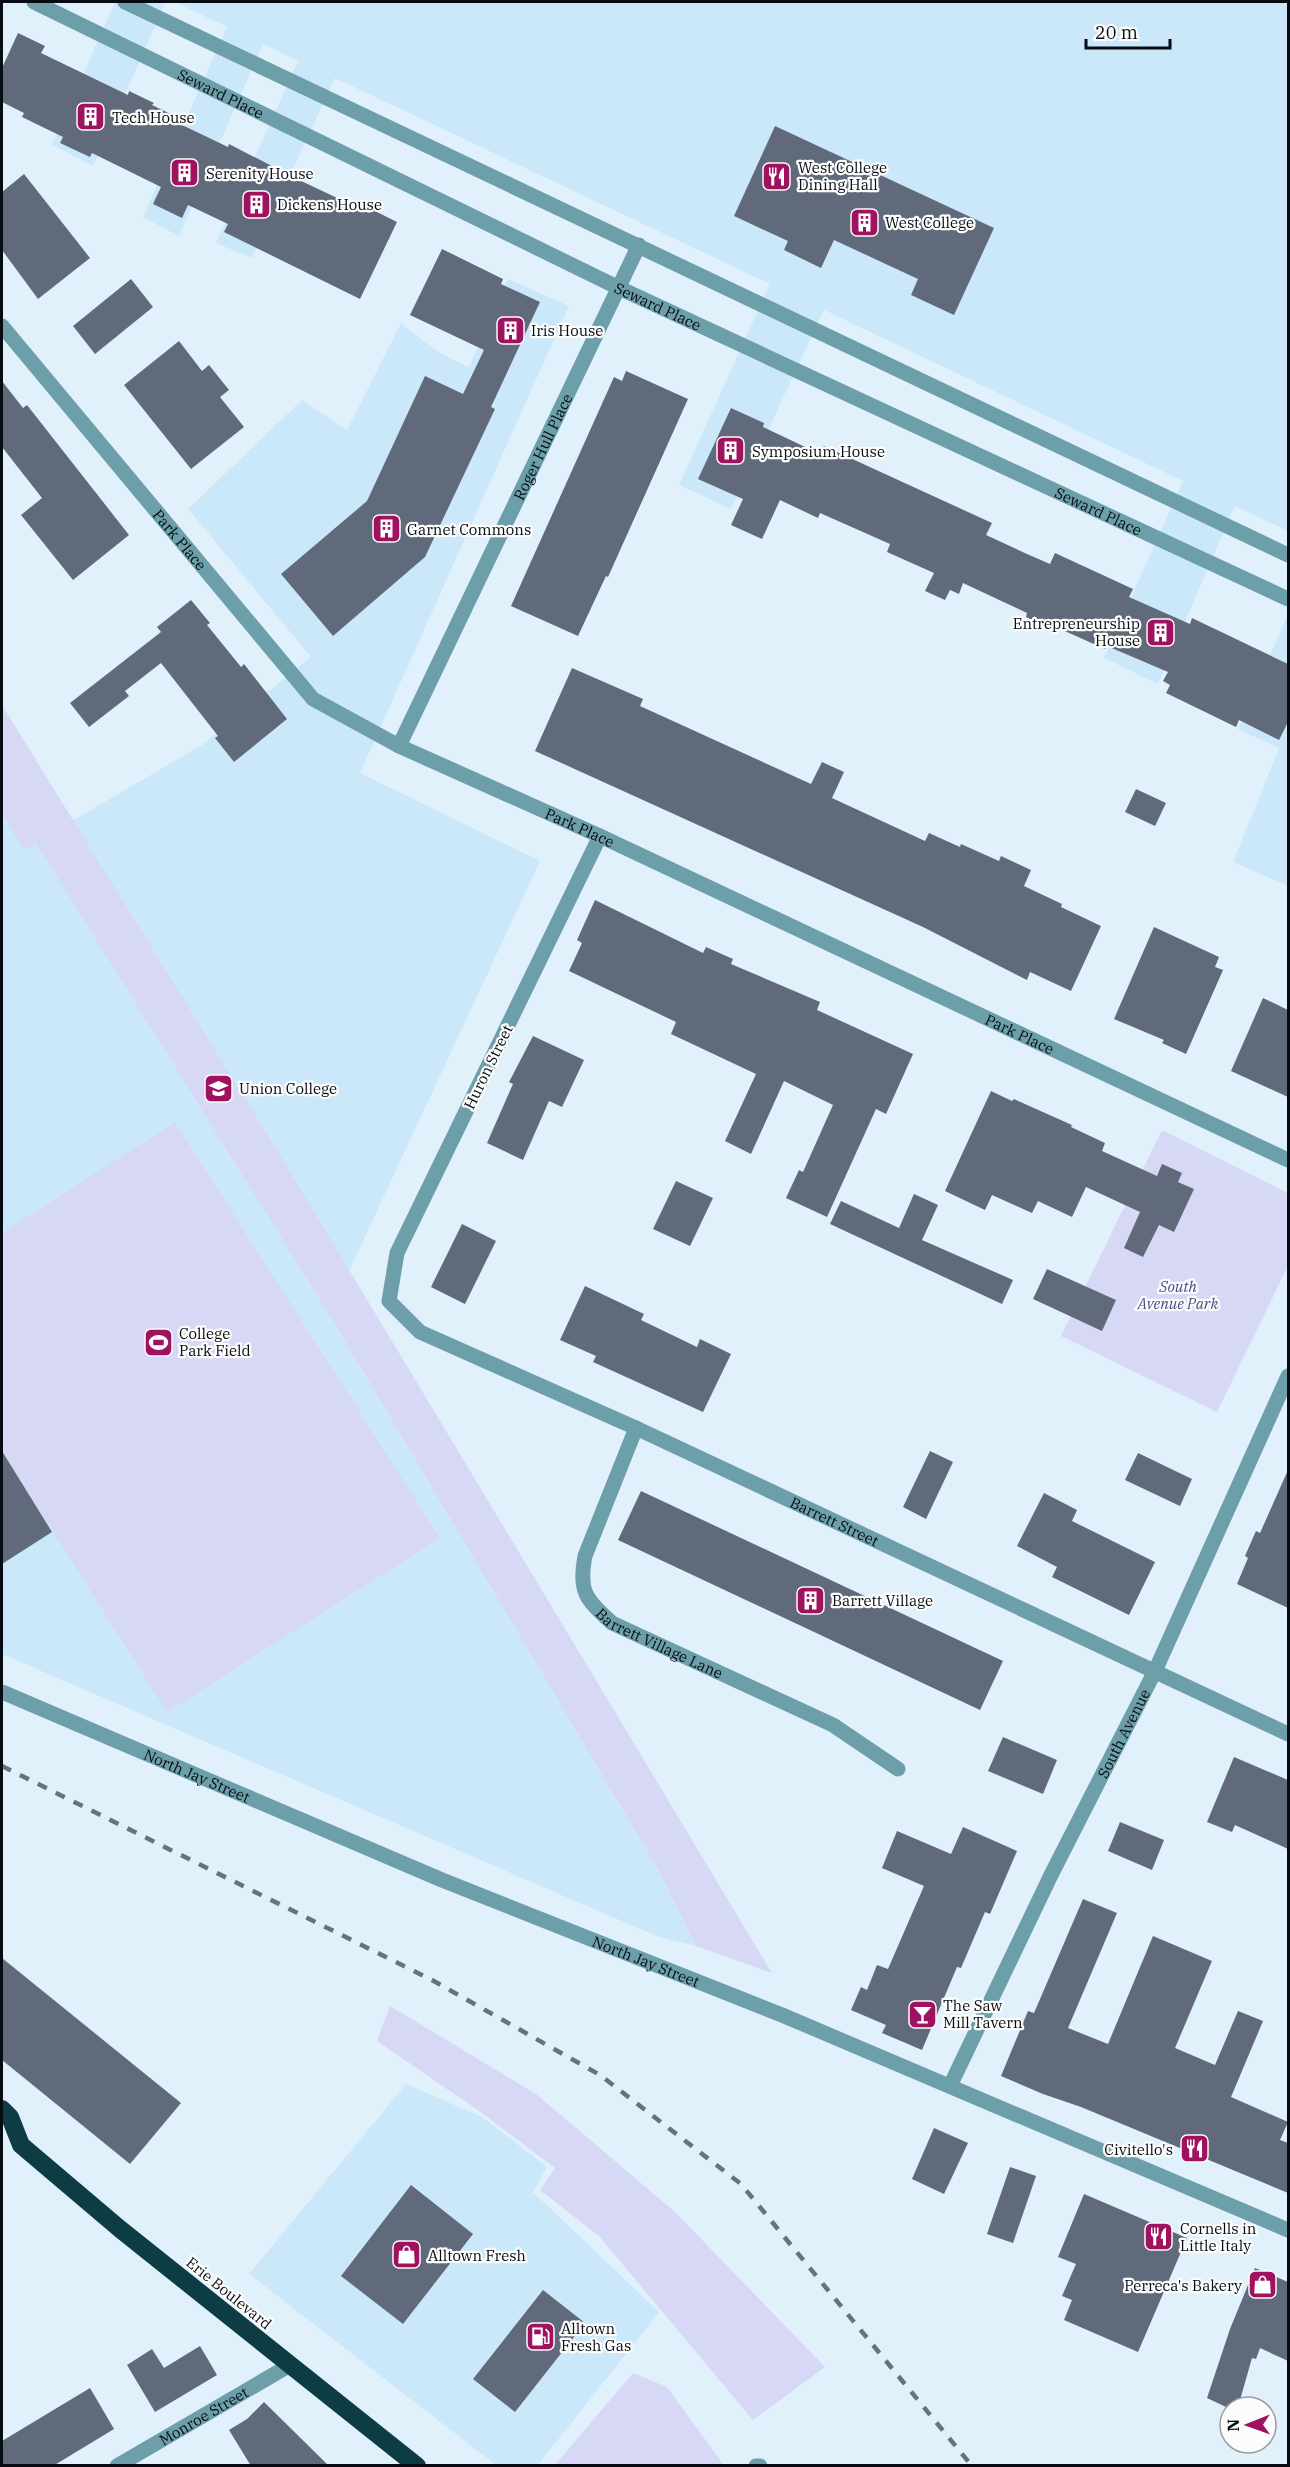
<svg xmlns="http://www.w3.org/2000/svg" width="1290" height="2467" font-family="'IBM Plex Serif',serif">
	<rect width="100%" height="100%" fill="#e0f1fc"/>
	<!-- built -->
	<g fill="#cbe8fa">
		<polygon points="115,2 166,2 93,166 52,145"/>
		<polygon points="175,2 1288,2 1288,531 1235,506 1158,684 1104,658 1183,481 824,310 731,509 679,485 770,284 335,78 252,258 216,243 298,61 263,44 179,236 143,217 227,27"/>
		<polygon points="508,279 569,306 360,773 540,861 329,1314 659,1871 696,1946 659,1937 2,1654 2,814 24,849 202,745 311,657 188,509 302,400 347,430 401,323 438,352 469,367"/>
		<polygon points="1288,614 1288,886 1233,862 1279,748 1238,729"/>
		<polygon points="406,2084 482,2117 547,2167 533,2192 659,2312 538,2465 496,2465 249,2274"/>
	</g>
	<!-- green -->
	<g fill="#d6d8f6">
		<polygon points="2,705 286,1165 772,1973 696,1946 659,1871 329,1314 36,843 24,850 2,814"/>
		<polygon points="175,1122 440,1538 167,1712 2,1451 2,1233"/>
		<polygon points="1162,1130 1288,1193 1288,1266 1217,1412 1061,1336"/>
		<polygon points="390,2006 536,2094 675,2212 825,2367 753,2420 599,2236 540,2190 555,2168 479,2111 377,2041"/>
		<polygon points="633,2373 667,2387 723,2464 719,2466 555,2465"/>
	</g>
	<!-- building -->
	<g fill="#606a7b">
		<polygon points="18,33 45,46 41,53 128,95 129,91 154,103 152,105 183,120 180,124 228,147 229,144 297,179 369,213 371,209 397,222 360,299 224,232 228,224 188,205 182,218 153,204 161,187 92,153 90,157 60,143 63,137 22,117 24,113 2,102 2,68"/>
		<polygon points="775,126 994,228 954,315 911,295 918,279 834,240 821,268 784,250 788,241 734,216"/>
		<polygon points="24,174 90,258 38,299 2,250 2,192"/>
		<polygon points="442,249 503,279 501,284 540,302 491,407 495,409 425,557 333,636 281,574 367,501 425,376 463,394 484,350 410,315"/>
		<polygon points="131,279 153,307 95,354 73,326"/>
		<polygon points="179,341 202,371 209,365 229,390 220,397 244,427 191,469 124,385"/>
		<polygon points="626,371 688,399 608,577 606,576 578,636 511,606 614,377 622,381"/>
		<polygon points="2,381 23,408 27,405 129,535 73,580 21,515 42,498 2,447"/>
		<polygon points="731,408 764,423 763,427 820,454 824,446 992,523 986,535 1027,554 1050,564 1055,553 1133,589 1129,597 1190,624 1192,618 1288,664 1288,722 1279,740 1239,720 1236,727 1166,693 1170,685 1163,681 1168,672 1107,646 1105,649 1049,624 1047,627 1026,617 1027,613 963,583 959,594 950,590 945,600 925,591 934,573 887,552 890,544 820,513 818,518 780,500 762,539 731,525 743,499 698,479"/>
		<polygon points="191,600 210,623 207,625 241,667 244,664 287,719 234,762 215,738 218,736 161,663 125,691 129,696 89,727 70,703 161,632 157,627"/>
		<polygon points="572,668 643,699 640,706 811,784 822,762 844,772 832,798 925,841 929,833 960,847 961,844 999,861 1001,856 1031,870 1024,886 1062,904 1061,907 1101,926 1071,991 1030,972 1027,980 923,927 535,751"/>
		<polygon points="1136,789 1166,803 1155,826 1125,812"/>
		<polygon points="595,900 703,953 706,947 733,959 731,964 820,1002 817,1010 913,1054 886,1114 876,1109 827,1217 786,1198 799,1170 803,1172 833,1105 784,1081 751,1154 725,1141 756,1074 671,1034 676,1022 569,971 582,943 577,940"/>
		<polygon points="1154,927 1219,957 1215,967 1223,970 1186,1054 1162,1043 1164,1040 1114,1019"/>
		<polygon points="1263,998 1288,1010 1288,1097 1231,1071"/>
		<polygon points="533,1036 584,1060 562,1107 549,1101 523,1160 487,1143 513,1084 509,1082"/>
		<polygon points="991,1091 1012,1101 1014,1099 1072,1125 1071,1127 1105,1143 1102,1151 1157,1176 1162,1164 1182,1173 1178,1182 1194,1189 1174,1232 1159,1225 1143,1257 1124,1248 1140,1212 1086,1187 1072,1217 1038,1201 1032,1213 992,1195 985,1210 945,1191"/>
		<polygon points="676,1181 713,1198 690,1246 653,1229"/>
		<polygon points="914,1194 938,1205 922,1240 1013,1280 1002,1304 830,1224 841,1201 899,1228"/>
		<polygon points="462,1224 496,1241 465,1304 431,1287"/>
		<polygon points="1047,1269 1116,1300 1102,1331 1033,1299"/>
		<polygon points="585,1286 644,1314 641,1320 697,1347 700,1339 731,1354 703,1412 593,1362 596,1356 560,1340"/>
		<polygon points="2,1451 52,1532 2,1564"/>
		<polygon points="930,1451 953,1462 926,1519 903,1507"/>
		<polygon points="1138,1453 1192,1479 1180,1506 1125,1480"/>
		<polygon points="1288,1470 1288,1608 1237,1584 1248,1558 1245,1556 1256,1531 1260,1533"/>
		<polygon points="641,1491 1003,1661 980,1710 618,1540"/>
		<polygon points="1044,1493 1077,1510 1072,1521 1155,1562 1129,1615 1052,1577 1057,1567 1017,1546"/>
		<polygon points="1003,1737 1057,1760 1043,1794 988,1771"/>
		<polygon points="1234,1757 1288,1780 1288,1849 1235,1825 1232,1832 1207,1822"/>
		<polygon points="1120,1822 1164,1840 1152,1870 1108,1851"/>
		<polygon points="963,1827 1017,1851 990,1914 985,1912 961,1968 957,1967 922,2050 882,2033 886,2025 851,2010 861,1987 867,1990 877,1965 888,1969 924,1886 882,1868 897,1831 951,1854"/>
		<polygon points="1083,1899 1117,1913 1068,2028 1108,2044 1153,1936 1212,1961 1175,2048 1215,2065 1238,2011 1263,2021 1231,2097 1288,2122 1280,2140 1288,2143 1288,2193 1081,2107 1043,2094 1001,2076 1028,2011 1034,2013"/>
		<polygon points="2,1958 181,2103 130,2164 2,2060"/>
		<polygon points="934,2128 968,2143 944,2194 912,2179"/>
		<polygon points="1010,2167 1036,2176 1013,2243 987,2234"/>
		<polygon points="411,2185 473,2234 403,2324 341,2276"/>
		<polygon points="1084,2194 1187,2238 1138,2352 1064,2320 1072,2300 1062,2296 1076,2264 1058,2257"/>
		<polygon points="1255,2268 1288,2282 1288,2361 1260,2348 1256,2359 1252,2358 1238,2407 1226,2407 1207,2398 1230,2329"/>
		<polygon points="543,2290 585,2323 515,2412 473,2379"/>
		<polygon points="200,2346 217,2375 155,2412 127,2365 152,2349 164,2368"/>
		<polygon points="90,2388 114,2429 53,2466 2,2466 2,2441"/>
		<polygon points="264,2402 329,2466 251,2466 229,2430 247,2419"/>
	</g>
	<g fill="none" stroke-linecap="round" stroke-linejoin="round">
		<!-- minor -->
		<g stroke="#6c9fa9" stroke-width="15">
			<path id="s1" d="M34 2 617 287 1288 599"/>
			<polyline points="125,2 1288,555"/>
			<path id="s2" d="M2 326 313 699 399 746 600 836 1288 1160"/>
			<path id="s3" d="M399 746 639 245"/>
			<path id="s4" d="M600 836 397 1253 389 1301 420 1332 636 1428 1288 1734"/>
			<path id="s5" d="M636 1428 585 1556C578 1592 586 1599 612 1623L833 1725 898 1769"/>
			<path id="s6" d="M2 1692 442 1880 782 2015 1288 2230"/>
			<path id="s7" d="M950 2086 1051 1875 1155 1671 1288 1376"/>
			<path id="s8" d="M117 2466 290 2365"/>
			<polyline points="756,2466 760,2466"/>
		</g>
		<!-- highway -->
		<polyline stroke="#0e3c44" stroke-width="18" points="2,2109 10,2117 21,2145 120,2229 417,2466"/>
		<!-- rail -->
		<polyline stroke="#67727a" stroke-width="4.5" stroke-dasharray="10 10" stroke-linecap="butt" points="2,1766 432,1980 600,2075 741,2184 972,2466"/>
	</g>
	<!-- icons -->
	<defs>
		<symbol id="building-square" viewBox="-11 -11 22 22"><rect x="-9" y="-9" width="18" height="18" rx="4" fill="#9e125f" stroke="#fcfcfc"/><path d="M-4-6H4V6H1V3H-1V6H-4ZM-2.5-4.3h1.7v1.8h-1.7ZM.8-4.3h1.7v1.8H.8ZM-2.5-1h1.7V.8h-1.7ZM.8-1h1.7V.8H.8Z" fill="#fff"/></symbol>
		<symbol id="restaurant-square" viewBox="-11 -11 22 22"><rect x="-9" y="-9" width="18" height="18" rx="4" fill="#9e125f" stroke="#fcfcfc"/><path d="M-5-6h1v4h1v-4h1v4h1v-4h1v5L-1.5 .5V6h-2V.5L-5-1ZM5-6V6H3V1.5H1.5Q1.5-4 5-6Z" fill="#fff"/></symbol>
		<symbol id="university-square" viewBox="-11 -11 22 22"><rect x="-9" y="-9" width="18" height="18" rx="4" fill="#9e125f" stroke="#fcfcfc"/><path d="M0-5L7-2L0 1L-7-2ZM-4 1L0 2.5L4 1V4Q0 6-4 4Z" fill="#fff"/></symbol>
		<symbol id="stadium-square" viewBox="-11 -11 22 22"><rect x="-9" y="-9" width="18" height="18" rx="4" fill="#9e125f" stroke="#fcfcfc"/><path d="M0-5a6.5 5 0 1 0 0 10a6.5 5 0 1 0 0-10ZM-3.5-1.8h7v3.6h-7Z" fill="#fff"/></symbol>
		<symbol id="bar-square" viewBox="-11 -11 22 22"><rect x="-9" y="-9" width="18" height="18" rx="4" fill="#9e125f" stroke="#fcfcfc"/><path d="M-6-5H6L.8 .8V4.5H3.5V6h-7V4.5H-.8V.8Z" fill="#fff"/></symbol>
		<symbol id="shop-square" viewBox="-11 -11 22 22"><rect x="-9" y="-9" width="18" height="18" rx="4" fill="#9e125f" stroke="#fcfcfc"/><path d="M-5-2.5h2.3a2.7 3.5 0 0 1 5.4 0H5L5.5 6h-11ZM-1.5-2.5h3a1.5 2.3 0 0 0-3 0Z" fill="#fff"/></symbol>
		<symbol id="fuel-square" viewBox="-11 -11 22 22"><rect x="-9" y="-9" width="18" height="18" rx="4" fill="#9e125f" stroke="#fcfcfc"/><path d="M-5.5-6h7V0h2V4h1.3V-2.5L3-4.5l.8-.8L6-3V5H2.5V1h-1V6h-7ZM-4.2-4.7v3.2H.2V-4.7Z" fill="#fff"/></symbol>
	</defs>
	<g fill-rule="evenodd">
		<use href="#building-square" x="74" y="100" width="33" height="33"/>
		<use href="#building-square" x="168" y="156" width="33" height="33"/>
		<use href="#restaurant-square" x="760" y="160" width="33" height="33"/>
		<use href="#building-square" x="240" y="188" width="33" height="33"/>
		<use href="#building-square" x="848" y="206" width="33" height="33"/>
		<use href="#building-square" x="494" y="314" width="33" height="33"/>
		<use href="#building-square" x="714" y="434" width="33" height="33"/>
		<use href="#building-square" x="370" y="512" width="33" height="33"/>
		<use href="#building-square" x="1144" y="616" width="33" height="33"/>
		<use href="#university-square" x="202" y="1072" width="33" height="33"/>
		<use href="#stadium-square" x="142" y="1326" width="33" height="33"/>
		<use href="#building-square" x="794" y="1584" width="33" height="33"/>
		<use href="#bar-square" x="906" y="1998" width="33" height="33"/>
		<use href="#restaurant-square" x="1178" y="2132" width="33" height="33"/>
		<use href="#restaurant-square" x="1142" y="2220" width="33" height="33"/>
		<use href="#shop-square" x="390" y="2238" width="33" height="33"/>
		<use href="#shop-square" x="1246" y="2268" width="33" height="33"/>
		<use href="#fuel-square" x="524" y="2320" width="33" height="33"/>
	</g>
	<g text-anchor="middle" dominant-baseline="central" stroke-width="4.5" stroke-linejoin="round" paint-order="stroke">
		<!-- street labels -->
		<g font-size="15" fill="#060c11" stroke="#fcfcfc">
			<text stroke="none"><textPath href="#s1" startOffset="208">Seward Place</textPath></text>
			<text stroke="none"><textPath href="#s1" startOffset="694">Seward Place</textPath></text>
			<text stroke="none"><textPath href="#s3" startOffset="332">Roger Hull Place</textPath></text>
			<text stroke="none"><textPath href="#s1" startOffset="1180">Seward Place</textPath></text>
			<text stroke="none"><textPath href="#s2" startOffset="278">Park Place</textPath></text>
			<text stroke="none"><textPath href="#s2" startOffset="782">Park Place</textPath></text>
			<text stroke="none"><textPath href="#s2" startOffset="1268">Park Place</textPath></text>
			<text transform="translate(488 1067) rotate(-64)">Huron Street</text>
			<text stroke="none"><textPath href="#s4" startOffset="1012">Barrett Street</textPath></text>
			<text stroke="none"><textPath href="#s5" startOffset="267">Barrett Village Lane</textPath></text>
			<text stroke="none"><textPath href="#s7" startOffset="393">South Avenue</textPath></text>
			<text stroke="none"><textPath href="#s6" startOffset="212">North Jay Street</textPath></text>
			<text stroke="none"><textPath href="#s6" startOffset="698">North Jay Street</textPath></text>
			<text transform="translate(229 2293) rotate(39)">Erie Boulevard</text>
			<text stroke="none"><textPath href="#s8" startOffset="100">Monroe Street</textPath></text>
		</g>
		<!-- poi labels -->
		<g font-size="15" fill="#060c11" stroke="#fcfcfc" text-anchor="start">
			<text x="112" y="117">Tech House</text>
			<text x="798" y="167">West College<tspan x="798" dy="17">Dining Hall</tspan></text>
			<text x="206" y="173">Serenity House</text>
			<text x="277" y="204">Dickens House</text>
			<text x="885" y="222">West College</text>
			<text x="531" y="330">Iris House</text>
			<text x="752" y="451">Symposium House</text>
			<text x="407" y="529">Garnet Commons</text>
			<text x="1140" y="623" text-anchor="end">Entrepreneurship<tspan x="1140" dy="17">House</tspan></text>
			<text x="239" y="1088">Union College</text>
			<text x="179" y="1333">College<tspan x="179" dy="17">Park Field</tspan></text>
			<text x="832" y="1600">Barrett Village</text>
			<text x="943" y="2005">The Saw<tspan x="943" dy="17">Mill Tavern</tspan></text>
			<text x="1173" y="2149" text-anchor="end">Civitello's</text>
			<text x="1180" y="2228">Cornells in<tspan x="1180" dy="17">Little Italy</tspan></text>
			<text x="428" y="2255">Alltown Fresh</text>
			<text x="1242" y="2285" text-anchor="end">Perreca's Bakery</text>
			<text x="561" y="2328">Alltown<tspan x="561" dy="17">Fresh Gas</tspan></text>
		</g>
		<!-- park labels -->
		<g font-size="15" font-style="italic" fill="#4b4a84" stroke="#fcfcfc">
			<text x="1178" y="1286">South<tspan x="1178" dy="17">Avenue Park</tspan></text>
		</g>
	</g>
	<!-- border -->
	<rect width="1290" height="2467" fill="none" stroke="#060c11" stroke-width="6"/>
	<!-- north arrow -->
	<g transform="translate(1248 2425) rotate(269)"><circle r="28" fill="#fcfcfc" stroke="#9a9c9e" stroke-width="1.5"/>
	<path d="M0-4.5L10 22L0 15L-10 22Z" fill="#9e125f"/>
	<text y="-9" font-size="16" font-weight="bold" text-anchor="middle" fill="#060c11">N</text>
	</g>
	<!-- scale -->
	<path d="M1086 39v9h84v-9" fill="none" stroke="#060c11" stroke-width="3"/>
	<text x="1095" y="39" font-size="18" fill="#060c11" stroke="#fcfcfc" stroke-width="4.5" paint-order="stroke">20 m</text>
</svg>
